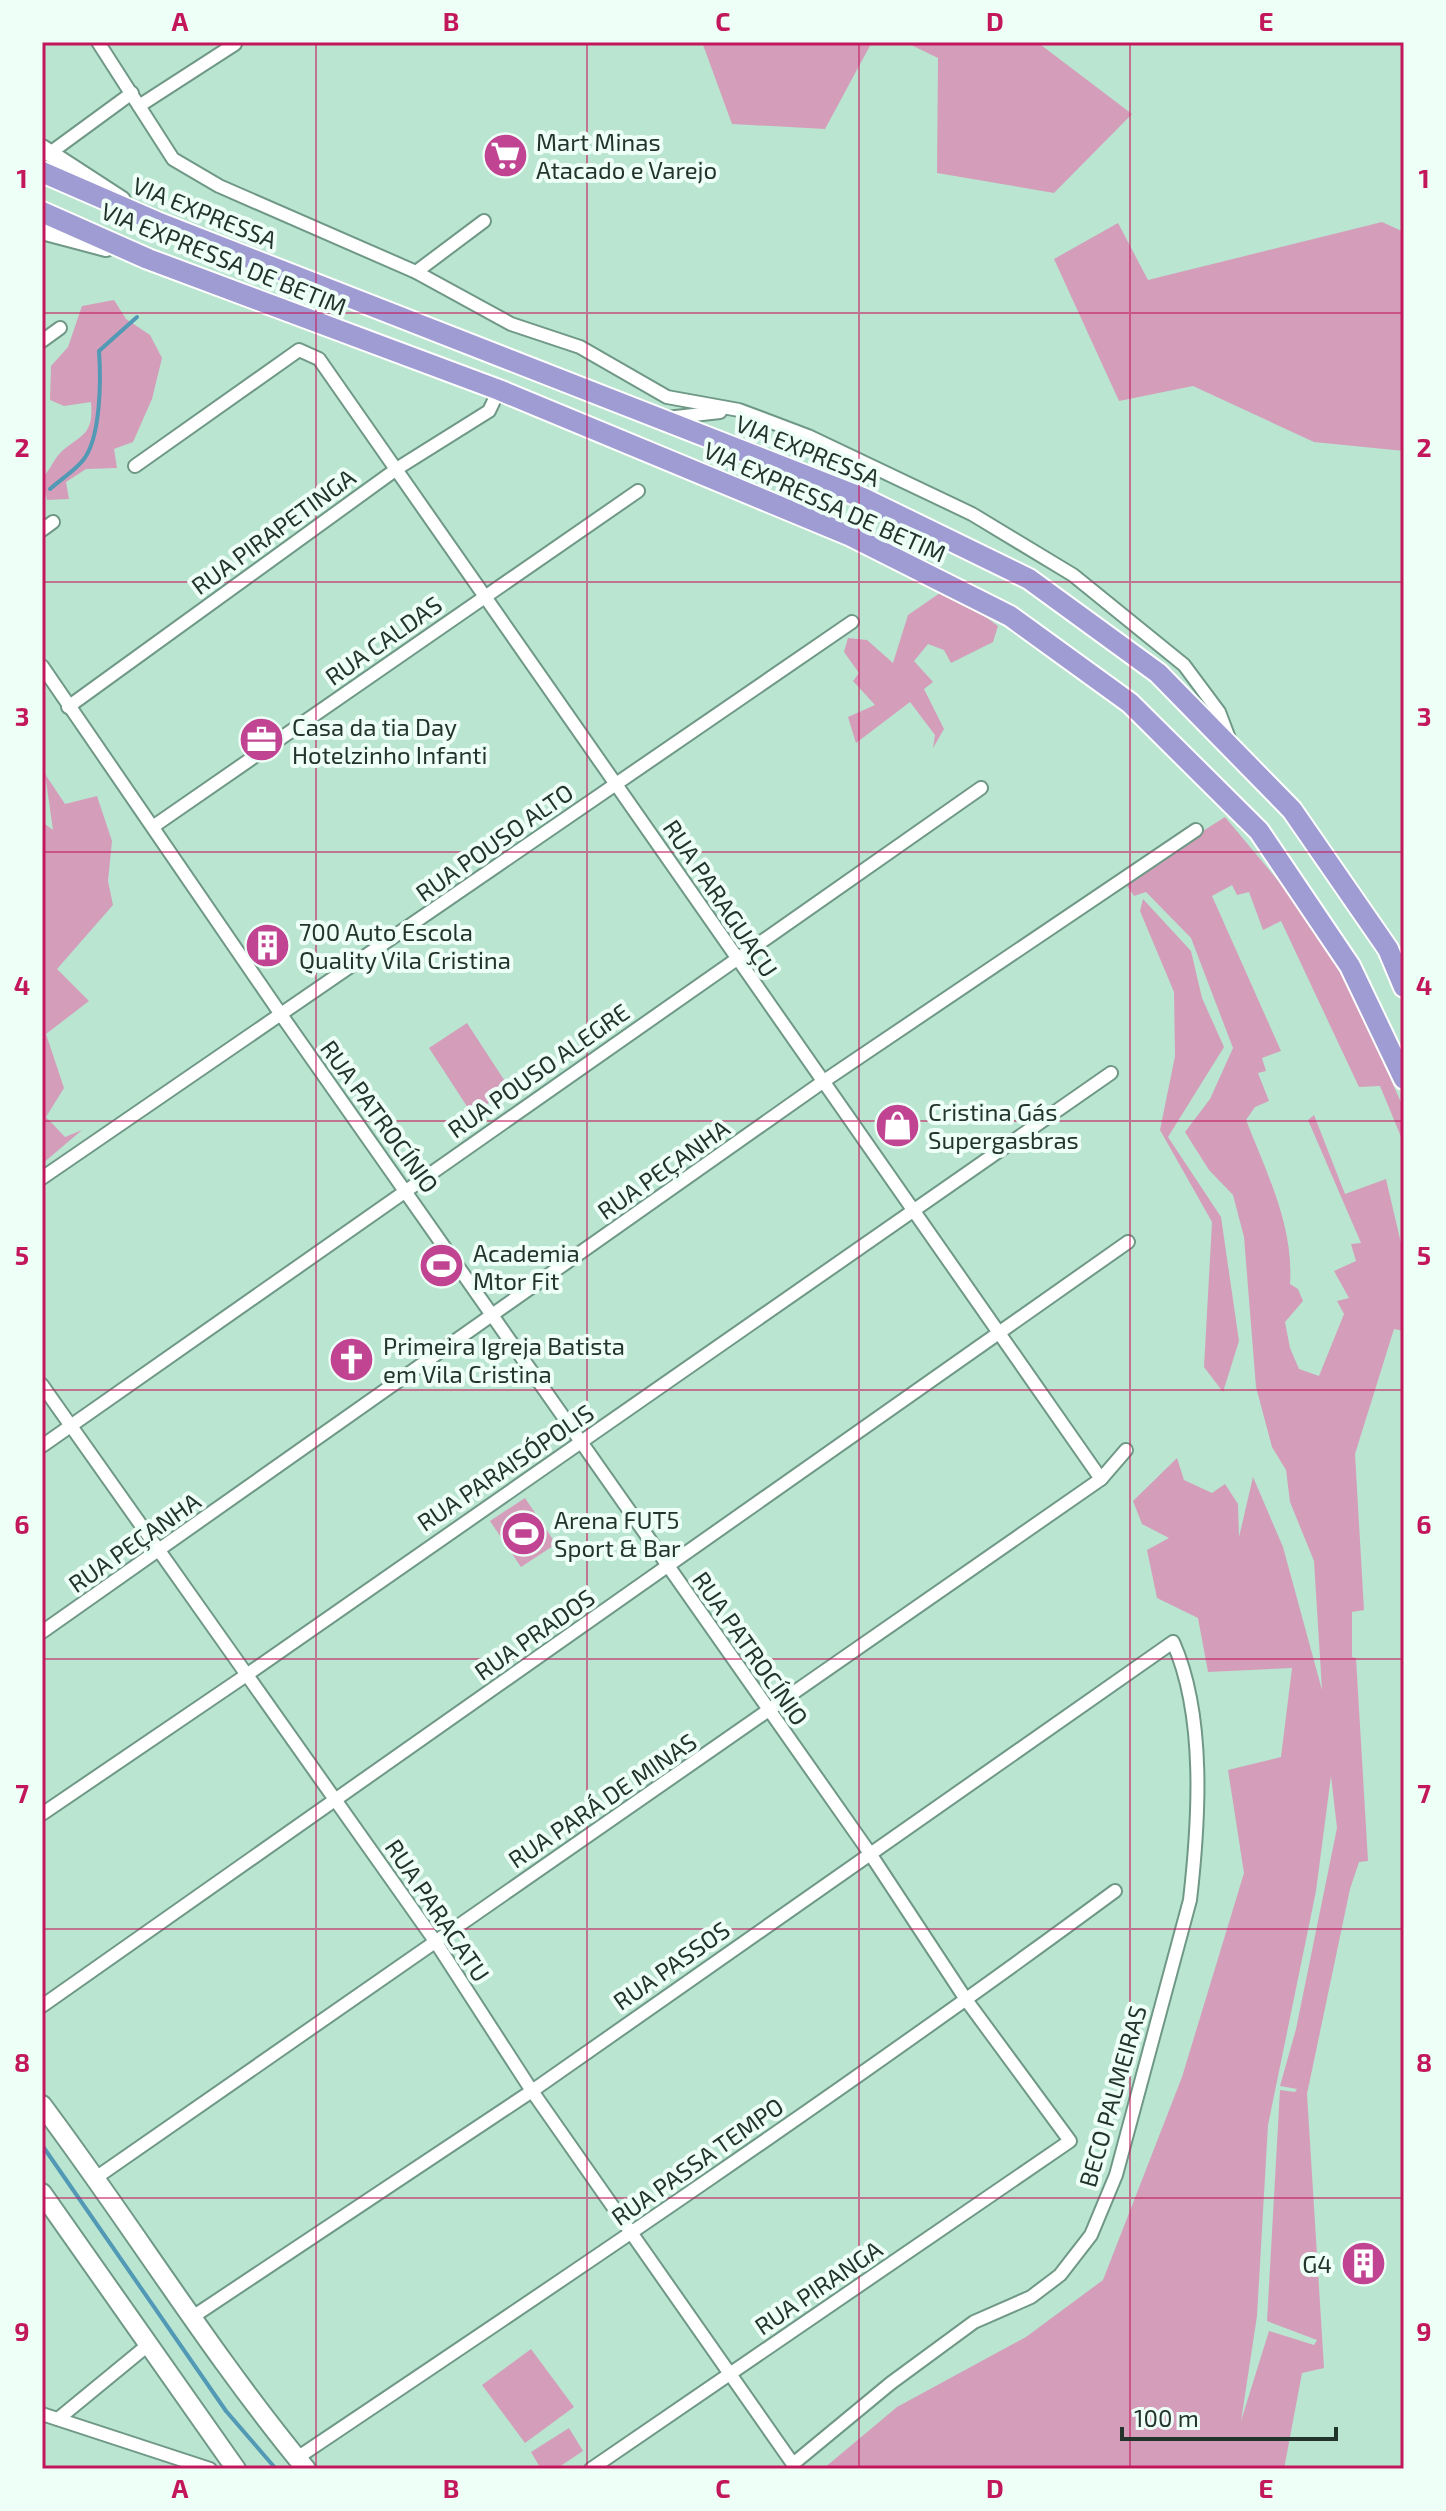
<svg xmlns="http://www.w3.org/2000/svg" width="1446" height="2511" font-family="'Exo 2',sans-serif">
	<rect width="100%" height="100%" fill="#bae5d1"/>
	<!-- green -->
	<g fill="#d49ebb" fill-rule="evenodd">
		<polygon points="702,42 872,42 825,129 732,124"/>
		<polygon points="905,42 1037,42 1132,114 1054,193 937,173 938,58"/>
		<polygon points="1382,222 1404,232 1404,451 1314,442 1193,386 1119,401 1054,259 1118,223 1148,280"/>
		<path d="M114 300 126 319 150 335 162 358 152 399 133 442 114 449 117 468 86 469 66 482 69 499 47 500 42 478C50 471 53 460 61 452 82 434 94 435 91 402L64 406 50 400 51 366 68 347 82 306Z"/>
		<polygon points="940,593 962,600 998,626 993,642 951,663 944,650 928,644 914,661 933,682 924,689 944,729 933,748 935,735 910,702 856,743 848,717 875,705 853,681 859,673 844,652 848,638 867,640 893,663 908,615"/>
		<polygon points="45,774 65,804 97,796 112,841 108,881 113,905 57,969 89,1001 46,1034 64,1088 46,1117 65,1137 82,1130 42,1164 42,822 53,830"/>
		<path d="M1225 817 1316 926 1353 994 1404 1109V1144L1380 1086 1359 1087 1281 921 1263 930 1249 892 1237 895 1232 885 1212 896 1281 1051 1262 1058 1266 1071 1258 1073 1269 1101 1255 1107 1246 1120C1267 1174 1294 1226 1290 1284L1298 1289 1303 1301 1285 1322 1290 1348 1299 1369 1319 1376 1344 1314 1337 1301 1349 1298 1334 1271 1356 1261 1351 1244 1361 1243 1308 1120 1314 1115 1345 1194 1386 1179 1404 1256V1331L1394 1329 1355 1454 1364 1610 1352 1612V1657L1356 1658 1368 1861 1359 1862 1350 1889 1307 2094 1324 2368 1302 2373 1284 2469H823L897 2407 1026 2337 1103 2280 1182 2077 1244 1873 1228 1770 1281 1757 1292 1668 1208 1672 1198 1618 1157 1598 1147 1550 1169 1538 1142 1524 1133 1501 1177 1458 1184 1480 1212 1493 1225 1484 1238 1504 1239 1537 1253 1477 1283 1547 1322 1690 1314 1561 1290 1502 1286 1470 1272 1447 1256 1387 1244 1237 1233 1195 1209 1170 1185 1132 1210 1099 1233 1048 1191 938 1146 892 1134 896 1124 881ZM1331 1776 1337 1828 1296 2029 1280 2086 1297 2089 1295 2092 1280 2090 1267 2321 1317 2340 1314 2345 1269 2331 1241 2421 1257 2316 1268 2125 1316 1891Z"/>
		<polygon points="1143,899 1191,951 1202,998 1224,1047 1168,1137 1221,1217 1239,1341 1223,1392 1204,1367 1212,1222 1160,1130 1175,1056 1174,992 1140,911"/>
		<polygon points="467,1023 510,1089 472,1114 429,1048"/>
		<polygon points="525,1498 556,1544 521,1567 490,1521"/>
		<polygon points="531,2349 574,2407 525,2443 482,2385"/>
		<polygon points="569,2428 583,2451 556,2469 541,2469 531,2452"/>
	</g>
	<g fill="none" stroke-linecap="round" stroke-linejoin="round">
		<!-- stream -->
		<g stroke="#5199b4" stroke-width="4">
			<path d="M50 489C61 479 76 470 84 459 101 436 101 379 99 351L137 317"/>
			<polyline points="42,2145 226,2411 276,2469"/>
		</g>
		<defs>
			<g id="minor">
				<polyline points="98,42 173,159 219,186 416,272 511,324 580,347 667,397 739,410 808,436 972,514 1073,575 1184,665 1219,712 1230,741"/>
				<polyline points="139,106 235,44"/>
				<polyline points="50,153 132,93"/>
				<polyline points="416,272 484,221"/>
				<polyline points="42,341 60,328"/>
				<polyline points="667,418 720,412"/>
				<polyline points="135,466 299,350 319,359 1101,1479"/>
				<polyline points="42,530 53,522"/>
				<polyline points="42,666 282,1016 869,1852 967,2001 1070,2141 591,2469"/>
				<polyline points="68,707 398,468 489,411 499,390"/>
				<polyline points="154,826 638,491"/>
				<polyline points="42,1178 852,622"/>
				<polyline points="42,1385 435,1941 532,2091 793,2464"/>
				<polyline points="42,1446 981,788"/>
				<polyline points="42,1632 824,1081 1196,830"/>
				<polyline points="42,1814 245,1676 1111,1073"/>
				<polyline points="42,2006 1128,1242"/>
				<polyline points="97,2177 1101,1479 1126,1450"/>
				<path d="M191 2318 532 2091 1173 1642C1206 1716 1199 1821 1190 1900L1116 2175 1091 2235 1060 2275 1031 2297 974 2322 891 2383 793 2464"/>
				<polyline points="42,2414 210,2469"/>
				<polyline points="58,2419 148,2345"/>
				<path d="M297 2458C573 2273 848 2088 1115 1891"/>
			</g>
			<g id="tertiary">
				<polyline points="42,148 122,200"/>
				<polyline points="42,231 106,248"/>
			</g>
			<g id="secondary">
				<path d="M42 2105C132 2225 210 2353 306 2469"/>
				<polyline points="42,2193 236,2469"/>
			</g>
			<g id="trunk">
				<polyline points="42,172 157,222 863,498 1029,579 1158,673 1292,810 1388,949 1404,987"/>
				<polyline points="42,212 148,259 499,390 851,536 1010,616 1130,703 1259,831 1350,966 1404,1079"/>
			</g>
		</defs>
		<!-- minor casing -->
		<use href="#minor" stroke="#6f9886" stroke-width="16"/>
		<!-- tertiary casing -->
		<use href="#tertiary" stroke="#6f9886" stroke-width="20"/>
		<!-- secondary casing -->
		<use href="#secondary" stroke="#6f9886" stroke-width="22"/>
		<!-- trunk casing -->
		<use href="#trunk" stroke="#fff" stroke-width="24"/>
		<!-- minor -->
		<use href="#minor" stroke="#fff" stroke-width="12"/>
		<!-- tertiary -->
		<use href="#tertiary" stroke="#fff" stroke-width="16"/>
		<!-- secondary -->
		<use href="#secondary" stroke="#fff" stroke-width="18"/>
		<!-- trunk -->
		<use href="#trunk" stroke="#9f9cd3" stroke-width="20"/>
	</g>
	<!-- grid -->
	<path fill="none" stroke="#c2185b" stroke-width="2" stroke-opacity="0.55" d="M316 42V2469M587 42V2469M859 42V2469M1130 42V2469M42 313H1404M42 582H1404M42 852H1404M42 1121H1404M42 1390H1404M42 1659H1404M42 1929H1404M42 2198H1404"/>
	<!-- icons -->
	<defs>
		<symbol id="supermarket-disc" viewBox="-11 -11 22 22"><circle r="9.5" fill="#c14493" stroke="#eefff7"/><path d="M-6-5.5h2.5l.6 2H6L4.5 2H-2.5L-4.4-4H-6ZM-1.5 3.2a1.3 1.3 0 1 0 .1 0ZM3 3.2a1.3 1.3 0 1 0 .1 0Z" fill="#fff"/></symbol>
		<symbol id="office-disc" viewBox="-11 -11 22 22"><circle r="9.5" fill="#c14493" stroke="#eefff7"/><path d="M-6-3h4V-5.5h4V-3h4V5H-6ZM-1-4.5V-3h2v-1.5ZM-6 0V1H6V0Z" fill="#fff"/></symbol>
		<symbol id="building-disc" viewBox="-11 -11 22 22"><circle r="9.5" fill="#c14493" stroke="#eefff7"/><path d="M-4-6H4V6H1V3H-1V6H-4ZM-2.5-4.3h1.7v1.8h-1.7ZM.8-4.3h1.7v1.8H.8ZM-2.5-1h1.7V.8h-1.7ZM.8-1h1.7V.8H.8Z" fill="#fff"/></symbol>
		<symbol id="shop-disc" viewBox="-11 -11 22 22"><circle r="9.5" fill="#c14493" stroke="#eefff7"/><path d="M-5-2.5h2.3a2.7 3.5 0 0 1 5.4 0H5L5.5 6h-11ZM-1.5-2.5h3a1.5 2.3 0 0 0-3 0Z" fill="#fff"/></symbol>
		<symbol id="stadium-disc" viewBox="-11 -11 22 22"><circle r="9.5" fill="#c14493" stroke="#eefff7"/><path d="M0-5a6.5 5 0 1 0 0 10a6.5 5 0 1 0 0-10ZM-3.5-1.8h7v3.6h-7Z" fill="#fff"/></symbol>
		<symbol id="church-disc" viewBox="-11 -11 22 22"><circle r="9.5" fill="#c14493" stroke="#eefff7"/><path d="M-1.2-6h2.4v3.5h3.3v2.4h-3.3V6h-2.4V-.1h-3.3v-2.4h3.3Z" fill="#fff"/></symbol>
	</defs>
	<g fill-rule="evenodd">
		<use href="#supermarket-disc" x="480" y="130" width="51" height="51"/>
		<use href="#office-disc" x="236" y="714" width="51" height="51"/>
		<use href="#building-disc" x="242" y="920" width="51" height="51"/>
		<use href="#shop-disc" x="872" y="1100" width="51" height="51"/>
		<use href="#stadium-disc" x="416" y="1240" width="51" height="51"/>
		<use href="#church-disc" x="326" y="1334" width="51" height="51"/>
		<use href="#stadium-disc" x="498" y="1508" width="51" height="51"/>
		<use href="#building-disc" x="1338" y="2238" width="51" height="51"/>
	</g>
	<g text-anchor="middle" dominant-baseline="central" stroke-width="8" stroke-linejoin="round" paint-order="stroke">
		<!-- poi labels -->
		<g font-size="24" fill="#23342d" stroke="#eefff7" text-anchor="start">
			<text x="536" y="141">Mart Minas<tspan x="536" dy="28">Atacado e Varejo</tspan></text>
			<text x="292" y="726">Casa da tia Day<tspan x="292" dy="28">Hotelzinho Infanti</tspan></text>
			<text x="299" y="931">700 Auto Escola<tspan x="299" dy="28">Quality Vila Cristina</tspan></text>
			<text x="928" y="1111">Cristina Gás<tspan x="928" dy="28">Supergasbras</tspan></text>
			<text x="473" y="1252">Academia<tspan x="473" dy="28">Mtor Fit</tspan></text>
			<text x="383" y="1345">Primeira Igreja Batista<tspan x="383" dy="28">em Vila Cristina</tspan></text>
			<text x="554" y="1519">Arena FUT5<tspan x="554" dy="28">Sport &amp; Bar</tspan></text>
			<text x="1332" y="2263" text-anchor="end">G4</text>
		</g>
		<!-- street labels -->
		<g font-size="24" fill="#23342d" stroke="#eefff7">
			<text transform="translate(205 212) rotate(22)">VIA EXPRESSA</text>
			<text transform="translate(224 258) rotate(22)">VIA EXPRESSA DE BETIM</text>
			<text transform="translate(808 450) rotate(22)">VIA EXPRESSA</text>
			<text transform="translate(825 501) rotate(24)">VIA EXPRESSA DE BETIM</text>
			<text transform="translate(273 531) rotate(-36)">RUA PIRAPETINGA</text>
			<text transform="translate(383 640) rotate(-35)">RUA CALDAS</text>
			<text transform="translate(494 842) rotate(-35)">RUA POUSO ALTO</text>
			<text transform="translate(721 898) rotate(56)">RUA PARAGUAÇU</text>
			<text transform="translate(538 1070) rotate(-35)">RUA POUSO ALEGRE</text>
			<text transform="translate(380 1116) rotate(54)">RUA PATROCÍNIO</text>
			<text transform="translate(663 1169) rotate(-35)">RUA PEÇANHA</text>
			<text transform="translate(505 1467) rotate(-34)">RUA PARAISÓPOLIS</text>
			<text transform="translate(134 1542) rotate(-35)">RUA PEÇANHA</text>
			<text transform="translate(534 1634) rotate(-35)">RUA PRADOS</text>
			<text transform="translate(751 1648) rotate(55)">RUA PATROCÍNIO</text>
			<text transform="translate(602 1800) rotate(-34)">RUA PARÁ DE MINAS</text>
			<text transform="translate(438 1910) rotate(56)">RUA PARACATU</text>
			<text transform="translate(671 1965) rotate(-35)">RUA PASSOS</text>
			<text transform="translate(1112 2096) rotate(-74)">BECO PALMEIRAS</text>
			<text transform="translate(697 2161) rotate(-35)">RUA PASSA TEMPO</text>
			<text transform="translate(818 2287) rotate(-34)">RUA PIRANGA</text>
		</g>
	</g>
	<!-- border -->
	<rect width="1446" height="2511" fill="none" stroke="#eefff7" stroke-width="88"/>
	<!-- scale -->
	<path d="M1122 2427v12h214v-12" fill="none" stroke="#23342d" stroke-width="4"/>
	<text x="1134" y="2427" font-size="24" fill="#23342d" stroke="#eefff7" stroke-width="6" paint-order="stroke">100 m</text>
	<rect x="44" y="44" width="1358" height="2423" fill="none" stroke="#c2185b" stroke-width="3"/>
	<g font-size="26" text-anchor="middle" font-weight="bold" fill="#c2185b">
		<text x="180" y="31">A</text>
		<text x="451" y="31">B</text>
		<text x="723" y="31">C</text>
		<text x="995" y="31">D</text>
		<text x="1266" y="31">E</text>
		<text x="22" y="188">1</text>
		<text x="1424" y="188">1</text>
		<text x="22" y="457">2</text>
		<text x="1424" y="457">2</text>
		<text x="22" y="726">3</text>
		<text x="1424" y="726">3</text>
		<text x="22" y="995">4</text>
		<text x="1424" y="995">4</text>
		<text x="22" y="1265">5</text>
		<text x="1424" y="1265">5</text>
		<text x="22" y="1534">6</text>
		<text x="1424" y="1534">6</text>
		<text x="22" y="1803">7</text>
		<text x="1424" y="1803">7</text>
		<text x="22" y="2072">8</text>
		<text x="1424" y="2072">8</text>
		<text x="22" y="2341">9</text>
		<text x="1424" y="2341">9</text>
		<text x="180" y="2498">A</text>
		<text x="451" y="2498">B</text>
		<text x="723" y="2498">C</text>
		<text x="995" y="2498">D</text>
		<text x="1266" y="2498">E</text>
	</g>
</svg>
